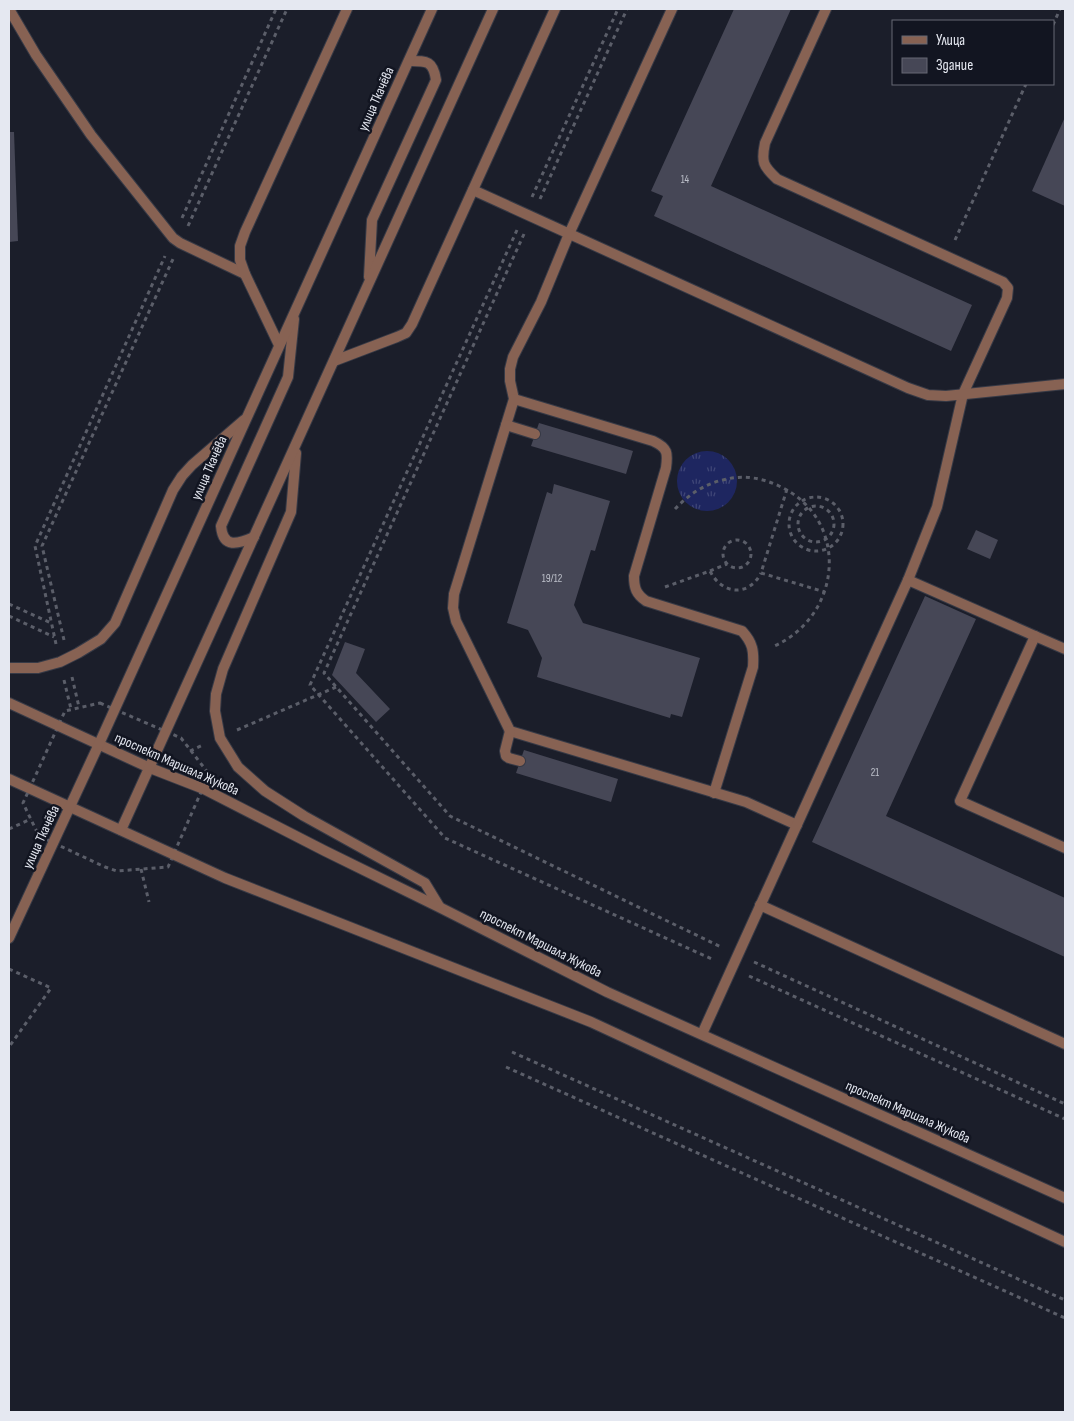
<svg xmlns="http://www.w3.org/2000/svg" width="1074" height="1421" font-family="'Sofia Sans Condensed',sans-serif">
	<defs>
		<pattern id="park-tufts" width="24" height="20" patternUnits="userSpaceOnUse" patternTransform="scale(1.25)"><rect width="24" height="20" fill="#1e2660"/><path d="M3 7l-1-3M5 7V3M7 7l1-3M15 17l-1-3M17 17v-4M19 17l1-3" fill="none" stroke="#3f4677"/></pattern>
	</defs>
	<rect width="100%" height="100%" fill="#1b1e2a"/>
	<!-- park -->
	<circle fill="url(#park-tufts)" cx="707" cy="481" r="30"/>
	<!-- building -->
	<g fill="#464756">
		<polygon points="734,9 791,9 711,186 972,305 951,351 654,216 663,196 651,191"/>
		<polygon points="1065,117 1065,206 1032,191"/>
		<polygon points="9,132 14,132 18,241 9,242"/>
		<polygon points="539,423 633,451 626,474 531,446"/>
		<polygon points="554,484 610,501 595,551 591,550 574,605 583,623 700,658 682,717 671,714 670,718 537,677 542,658 528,630 507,623 547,492 552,494"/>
		<polygon points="976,530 998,540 990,559 967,549"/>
		<polygon points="925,596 976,619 886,816 1065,898 1065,957 812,842"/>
		<polygon points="345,642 365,649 356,673 390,709 376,722 332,675"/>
		<polygon points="524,750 618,779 611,802 516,773"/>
	</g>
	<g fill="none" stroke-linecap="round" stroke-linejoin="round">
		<defs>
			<g id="lane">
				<polyline points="9,9 36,55 91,135 173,238 180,243 245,274"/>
				<polyline points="672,9 569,234 541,302 513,357 510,369 510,381 514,399 454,594 453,608 456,621 510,731 746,802 797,825"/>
				<path d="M826 9 765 143C761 162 763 166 777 179L1003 282 1008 288 1007 298 963 394 937 507 908 580"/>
				<polyline points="473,190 908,388 928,395 946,396 1065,384"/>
				<polyline points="279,345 245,274 240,260 240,246 245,232 347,9"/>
				<polyline points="334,361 397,337 406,333 412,324 555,9"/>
				<path d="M514 399 653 441C668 448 668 453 666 468L634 576C634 588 636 594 646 601L742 631C753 643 754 651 753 667L714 793"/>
				<polyline points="506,425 535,434"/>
				<polyline points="1065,649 1035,636 960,801 1065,848"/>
				<polyline points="510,731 505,751 506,756 509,758 520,761"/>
				<polyline points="760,905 1065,1044"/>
				<polyline points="702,1034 908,580 1035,636"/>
			</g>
			<g id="street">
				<path d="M369 277 372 220 436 80C433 60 426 61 409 61"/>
				<polyline points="296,453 291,512 223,669 216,694 215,711 220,738 238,767 265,791 304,816 425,883 439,906"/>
				<path d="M254 537C238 544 223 549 221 526L288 377 294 319"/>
				<polyline points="9,668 38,668 60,662 78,653 101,639 115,623 173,490 182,476 192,465 244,420"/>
				<polyline points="9,703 150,768 204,789 325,851 439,907 607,992 1065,1198"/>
				<polyline points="9,779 225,878 591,1022 1065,1242"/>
				<polyline points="121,830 493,9"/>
				<polyline points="9,938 99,744 432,9"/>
			</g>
		</defs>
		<!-- lane casing -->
		<use href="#lane" stroke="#373a46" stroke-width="12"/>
		<!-- street casing -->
		<use href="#street" stroke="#373a46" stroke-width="12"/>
		<!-- path -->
		<g stroke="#5b5e69" stroke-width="3" stroke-dasharray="4 4" stroke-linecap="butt">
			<polyline points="1053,25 1060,9"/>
			<polyline points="532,197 618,9"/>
			<polyline points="540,199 627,9"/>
			<polyline points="182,218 276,9"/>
			<polyline points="188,226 287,9"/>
			<polyline points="517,230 310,685 445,838 714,960"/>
			<polyline points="524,234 324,673 450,816 721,947"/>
			<polyline points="955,240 1026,84"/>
			<polyline points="787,489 761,573 825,592"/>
			<circle cx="816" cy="524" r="27"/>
			<circle cx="816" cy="524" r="18"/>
			<path d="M675 509C689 494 706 483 727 479 744 475 762 478 779 486 851 519 843 617 772 647"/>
			<circle cx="737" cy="554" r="14"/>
			<polyline points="710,571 727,564"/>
			<path d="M665 587 710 571C722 595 749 597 761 573"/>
			<polyline points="9,604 51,623"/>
			<polyline points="9,616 54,637"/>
			<polyline points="64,640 42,546 173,259"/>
			<polyline points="56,644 35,546 165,256"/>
			<polyline points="72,677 79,707"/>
			<polyline points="64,680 71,709"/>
			<polygon points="100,703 181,738 209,774 168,867 117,871 105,867 39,836 23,803 65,711"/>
			<polyline points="237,730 336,687"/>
			<polyline points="190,751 203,745"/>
			<polyline points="9,829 31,819"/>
			<polyline points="141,869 149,902"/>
			<polyline points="754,962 1065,1104"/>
			<polyline points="9,969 51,988 9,1047"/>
			<polyline points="749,976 1065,1119"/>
			<polyline points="512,1052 1065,1300"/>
			<polyline points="506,1067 1065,1318"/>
		</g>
		<!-- lane -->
		<use href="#lane" stroke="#876253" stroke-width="10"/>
		<!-- street -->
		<use href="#street" stroke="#876253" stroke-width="10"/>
	</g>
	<g text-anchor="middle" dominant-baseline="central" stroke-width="5" stroke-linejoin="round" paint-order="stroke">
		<!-- number labels -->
		<g font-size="11" fill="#bdc0ca">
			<text x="685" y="179">14</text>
			<text x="552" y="578">19/12</text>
			<text x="875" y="772">21</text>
		</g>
		<!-- street labels -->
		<g font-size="14" fill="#e5e8f1" stroke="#121521">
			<text transform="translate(376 99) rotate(-66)">улица Ткачёва</text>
			<text transform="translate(209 468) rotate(-66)">улица Ткачёва</text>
			<text transform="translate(177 764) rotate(24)">проспект Маршала Жукова</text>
			<text transform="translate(41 837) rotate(-65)">улица Ткачёва</text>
			<text transform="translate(541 943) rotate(27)">проспект Маршала Жукова</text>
			<text transform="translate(908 1112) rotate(24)">проспект Маршала Жукова</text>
		</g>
	</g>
	<!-- border -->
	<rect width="1074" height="1421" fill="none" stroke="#e5e8f1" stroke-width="20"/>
	<!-- legend -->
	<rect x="892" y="20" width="162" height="65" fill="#121521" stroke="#666974"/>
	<rect x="902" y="36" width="25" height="8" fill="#876253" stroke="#666974"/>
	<text x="936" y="45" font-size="15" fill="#e5e8f1">Улица</text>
	<rect x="902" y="58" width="25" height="15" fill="#464756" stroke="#666974"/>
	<text x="936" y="70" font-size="15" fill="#e5e8f1">Здание</text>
</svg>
